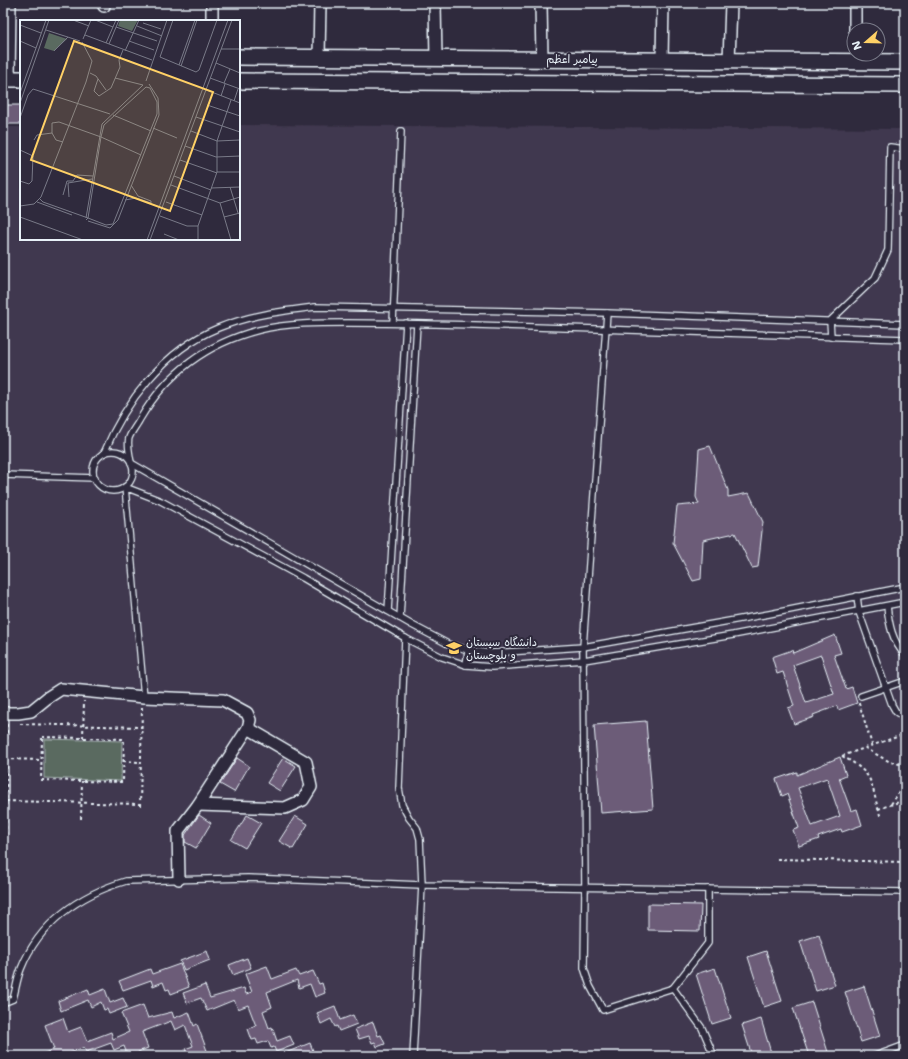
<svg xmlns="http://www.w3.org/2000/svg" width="908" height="1059" font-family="'Shantell Sans','Playpen Sans Arabic',sans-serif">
	<rect width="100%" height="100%" fill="#2f2a3d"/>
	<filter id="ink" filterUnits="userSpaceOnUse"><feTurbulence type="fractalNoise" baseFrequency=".025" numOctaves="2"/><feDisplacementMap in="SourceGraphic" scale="8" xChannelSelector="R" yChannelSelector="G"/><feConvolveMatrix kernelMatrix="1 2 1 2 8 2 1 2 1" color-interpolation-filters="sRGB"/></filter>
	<g filter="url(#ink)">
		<!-- built -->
		<polygon fill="#41394f" points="239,125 905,129 905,1056 3,1056 3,127 21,127 21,239 239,239"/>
		<!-- green -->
		<polygon fill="#5a6a60" stroke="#a1aeac" points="44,739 122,741 121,781 44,778"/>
		<!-- building -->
		<g fill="#6c5c78" stroke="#e8f1f8" fill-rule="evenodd">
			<rect x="3" y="105" width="18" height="19"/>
			<polygon points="710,446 728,490 728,497 749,493 763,522 758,567 752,568 735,533 703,540 701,579 693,581 673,543 677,506 699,504 696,497 699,449"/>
			<path d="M835 635 841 653 834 655 846 689 852 687 857 703 838 710 837 706 813 715 814 717 794 724 788 708 794 706 783 672 777 674 772 657 792 650 793 653ZM821 655 834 694 806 703 793 665Z"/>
			<polygon points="646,721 653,809 601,813 594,725"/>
			<path d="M840 757 846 775 839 778 851 811 857 809 862 825 842 832 841 829 818 837 819 839 799 846 793 830 799 828 787 794 782 796 776 779 797 772V775ZM827 778 840 816 812 826 798 788Z"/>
			<polygon points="237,758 249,766 234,792 220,784"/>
			<polygon points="283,758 296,766 280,791 267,783"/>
			<polygon points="199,815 211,823 196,848 185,842 185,835"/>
			<polygon points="247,815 261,823 245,848 231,840"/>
			<polygon points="295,816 308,824 293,849 279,841"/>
			<polygon points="648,904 701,905 700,931 648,930"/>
			<polygon points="819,935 835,985 816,991 800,941"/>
			<polygon points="207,951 210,960 184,970 180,961"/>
			<polygon points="766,951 782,1001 764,1007 748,957"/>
			<polygon points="247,958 251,968 233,975 229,965"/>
			<polygon points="180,964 189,987 171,994 169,989 166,990 163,982 153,986 151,980 123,990 119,981 150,969 152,974"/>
			<polygon points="267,966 272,979 296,970 299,976 313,971 319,984 322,983 325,993 315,997 310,984 299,988 297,980 267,992 272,1007 263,1011 269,1028 272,1027 277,1041 290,1036 294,1045 276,1052 274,1047 271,1048 268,1041 258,1044 256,1039 252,1040 248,1029 256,1026 248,1005 238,1009 234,1000 207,1011 201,998 187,1003 183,993 205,985 210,998 244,988 246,994 252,992 245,974"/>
			<polygon points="715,968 731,1018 712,1024 696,974"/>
			<polygon points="864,986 880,1036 861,1042 845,992"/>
			<polygon points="88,989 90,995 105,989 110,1003 123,998 127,1007 109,1014 107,1009 104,1010 101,1002 91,1007 88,1000 61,1011 58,1001"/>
			<polygon points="812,1002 828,1052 809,1056 793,1008"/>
			<polygon points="143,1005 148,1018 172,1012 174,1018 189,1012 194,1026 197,1024 209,1056 188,1056 185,1049 193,1046 185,1025 175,1030 171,1021 142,1032 148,1048 138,1052 140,1056 131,1056 130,1053 127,1054 124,1046 114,1050 111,1043 86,1052 84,1047 68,1054 69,1056 38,1056 54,1049 45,1025 63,1018 68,1032 81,1027 87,1041 111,1032 113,1039 129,1032 121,1013"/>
			<polygon points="335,1006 340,1020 353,1015 357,1024 339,1031 337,1026 335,1027 331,1019 321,1024 317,1013"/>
			<polygon points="761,1019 772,1056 752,1056 742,1025"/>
			<polygon points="373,1022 378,1036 381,1035 385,1044 377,1047 375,1042 372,1043 369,1036 359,1039 355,1029"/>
			<polygon points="310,1043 315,1056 278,1056"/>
		</g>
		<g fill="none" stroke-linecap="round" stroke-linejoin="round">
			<defs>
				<g id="service">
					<polyline points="905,182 905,261"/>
					<polyline points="607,313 583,647 585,888 584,968 590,986 603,1010 673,988 708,943 708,889"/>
					<polyline points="393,323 401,131"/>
					<polyline points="831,337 830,321 875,278 888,250 890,147 905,149"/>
					<path d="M905 339C762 335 619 329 475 325 433 324 390 323 348 323 318 323 288 323 259 330 208 343 167 373 140 419 137 425 131 432 129 438 127 444 130 456 131 463L412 625 448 644 468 650 490 653 583 647 769 614 905 587"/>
					<circle cx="113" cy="471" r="20"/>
					<path d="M104 453C125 402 164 350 218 328 249 315 282 311 315 307L607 313 905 324"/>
					<polyline points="3,475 95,478"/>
					<polyline points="857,596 859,612 892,705 896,712 905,718"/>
					<path d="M887 606C889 624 892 641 905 655"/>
					<polyline points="388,611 406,323"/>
					<polyline points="400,618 417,324"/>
					<polyline points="405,638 399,788 402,805 409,818 417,828 420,839 422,885 413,1056"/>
					<polyline points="466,665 468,650"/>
					<polyline points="861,696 905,681"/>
					<polyline points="144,697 125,487 161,501 303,578 405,638 442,657 466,665 492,667 584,660 733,635 905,602"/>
					<polyline points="673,988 702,1028 714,1056"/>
					<path d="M3 1003 13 999C16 989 17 979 21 969 39 923 79 895 126 881L248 878 422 885 905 892"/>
					<polyline points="875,1056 905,1045"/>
				</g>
				<g id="minor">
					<polyline points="104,3 104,6"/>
					<polyline points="212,3 212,21"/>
					<polyline points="435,3 436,59"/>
					<polyline points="541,3 542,59"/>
					<polyline points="855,30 855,3"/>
					<polyline points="319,56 320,3"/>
					<polyline points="662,60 663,3"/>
					<polyline points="729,61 731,3"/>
					<polyline points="3,713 18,713 31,711 47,698 61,689 144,697 223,700 247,713 250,720 248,728 306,762 311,787 303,800 285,808 198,805"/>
					<polyline points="179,879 178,831 198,805 248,728"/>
				</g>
				<g id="secondary">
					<polyline points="239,57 905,62"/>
					<polyline points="3,79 21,79"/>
					<polyline points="7,79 8,3"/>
					<polyline points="239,81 905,85"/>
				</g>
			</defs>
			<!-- service casing -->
			<use href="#service" stroke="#e8f1f8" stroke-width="8"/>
			<!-- minor casing -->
			<use href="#minor" stroke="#e8f1f8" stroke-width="14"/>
			<!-- secondary casing -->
			<use href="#secondary" stroke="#e8f1f8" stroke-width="18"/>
			<!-- path -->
			<g stroke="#e8f1f8" stroke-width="2" stroke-dasharray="3 3" stroke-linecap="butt">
				<polyline points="859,703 872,745"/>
				<polyline points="20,724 141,727"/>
				<polygon points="42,737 124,739 123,782 41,780"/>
				<polyline points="83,738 84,701"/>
				<polyline points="865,748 890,762 905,765"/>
				<path d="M842 756C878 776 869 783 881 818"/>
				<polyline points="842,756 905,734"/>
				<polyline points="6,759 41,760"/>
				<polyline points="123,761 140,762"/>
				<polyline points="6,801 140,804"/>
				<polyline points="891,804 905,784"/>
				<polyline points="140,806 142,707"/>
				<polyline points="878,809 905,800"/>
				<polyline points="81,819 82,781"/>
				<polyline points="6,841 7,724 8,724"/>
				<polyline points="777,859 905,862"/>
			</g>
			<!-- service -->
			<use href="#service" stroke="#2f2a3d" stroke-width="5.5"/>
			<!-- minor -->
			<use href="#minor" stroke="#2f2a3d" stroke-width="11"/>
			<!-- secondary -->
			<use href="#secondary" stroke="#2f2a3d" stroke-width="15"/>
		</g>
	</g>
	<!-- icons -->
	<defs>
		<symbol id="university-bare" viewBox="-9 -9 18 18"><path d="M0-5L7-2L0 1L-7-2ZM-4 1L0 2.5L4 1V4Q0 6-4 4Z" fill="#ffd166" stroke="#2f2a3d" stroke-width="2.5" paint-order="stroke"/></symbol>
	</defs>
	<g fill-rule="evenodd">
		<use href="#university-bare" x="443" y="637" width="22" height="22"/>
	</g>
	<g text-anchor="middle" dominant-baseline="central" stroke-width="4" stroke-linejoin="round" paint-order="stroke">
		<!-- street labels -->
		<g font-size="11" fill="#e8f1f8" stroke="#2f2a3d">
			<text x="572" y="59">پیامبر اعظم</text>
		</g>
		<!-- poi labels -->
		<g font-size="11" fill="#e8f1f8" stroke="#2f2a3d" text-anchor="start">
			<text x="466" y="642">دانشگاه سیستان<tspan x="466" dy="13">و بلوچستان</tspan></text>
		</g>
	</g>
	<!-- overview -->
	<g transform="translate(20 20)">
		<rect width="220" height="220" fill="#2f2a3d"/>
		<path d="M100 0H118L112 11 98 6ZM29 13 47 19 34 31 24 28Z" fill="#5a6a60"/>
		<path fill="none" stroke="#797a88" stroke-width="1" d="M53 0 69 6M75 0 93 7M153 0 140 37 176 52 179 50 197 0M123 3 141 9M0 5 21 13M117 6 142 16M96 7 137 21M26 10 60 21M65 15 132 40M63 19 71 0M0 21 16 28M109 21 134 30M86 23 96 0M89 24 99 0M201 29H220M34 31 48 17M105 31 119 0M196 43 220 53M159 45 175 0M161 46 177 0M70 53 76 56 86 70M190 58 220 69M78 59 74 71 79 76 91 68 100 47 99 40 103 30M126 61 147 0M204 63 210 49M184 69 220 83M0 73 26 0M201 76 205 64M214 81 218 69M0 83 29 0M187 85 220 96M93 95 131 111M176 97 220 112M0 98 8 75 13 69 90 94M133 108 157 118M171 111 197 121 220 120M14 120 17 115 32 113M43 122 36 120 32 113V103L39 102 81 117 121 135M165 126 196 137 220 136M0 130 13 136 12 161 9 164 0 161M160 140 197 153M197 152H220M154 156 191 170M111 165 118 176 131 181M151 165 200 183M210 167 218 193M191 168 220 167M43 175 47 161H53L57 155 73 156M49 177 48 163 72 159M20 179 23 182 68 198 86 205 93 204 137 94V82L130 68 126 67 84 105 81 117 68 198 66 200M105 180 116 178 131 183V181M17 182 52 195M146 182 182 195M200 183 211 220M200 183 220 177M0 186 14 184 21 177 66 62 72 41 62 22M140 196 167 206H178M0 197 63 220M204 197 220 193M66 198 82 104 123 65 95 58M68 201 90 208 98 200 139 95 138 78 129 64M144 214 159 220M127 220 208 0M130 220 212 0M178 220V206L197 152V121L211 80"/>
		<path fill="#ffd166" fill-opacity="0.15" stroke="#ffd166" stroke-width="2" d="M54 21 193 72 150 191 11 140Z"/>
		<rect width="220" height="220" fill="none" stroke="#e8f1f8" stroke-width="2"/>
	</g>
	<!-- margin -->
	<rect width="908" height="1059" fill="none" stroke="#2f2a3d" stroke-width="16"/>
	<rect x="8" y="8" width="892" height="1043" fill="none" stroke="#e8f1f8" stroke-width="1.5" filter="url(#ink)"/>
	<!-- north arrow -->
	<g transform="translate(866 42) rotate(250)"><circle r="19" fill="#2f2a3d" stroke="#797a88"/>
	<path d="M0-3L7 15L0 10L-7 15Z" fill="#ffd166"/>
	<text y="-6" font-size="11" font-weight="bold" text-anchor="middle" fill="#e8f1f8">N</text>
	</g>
</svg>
